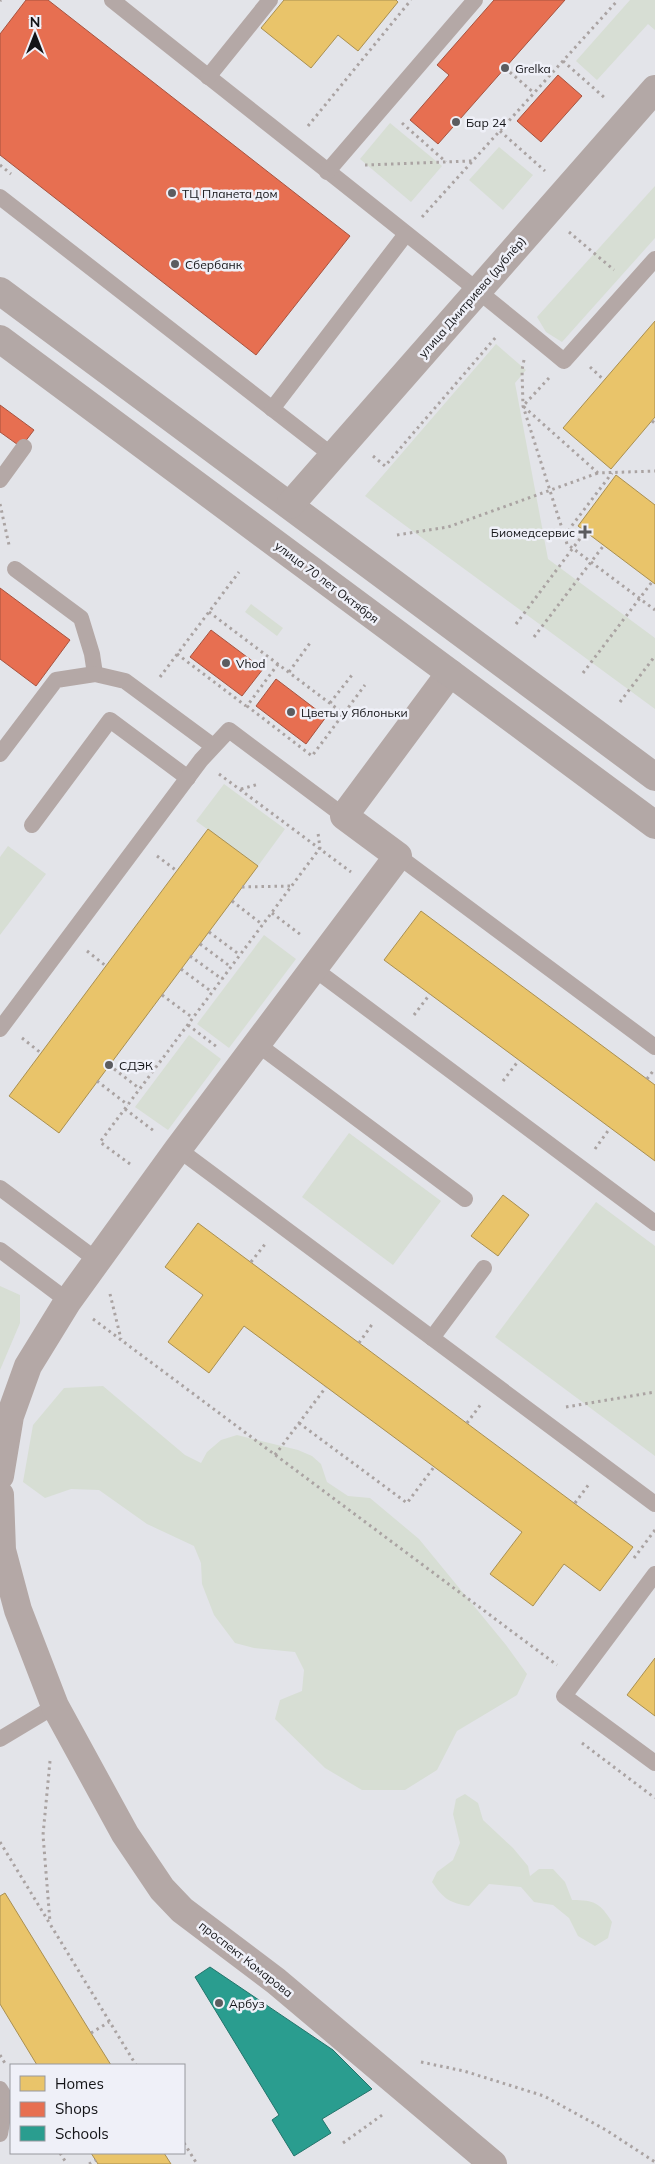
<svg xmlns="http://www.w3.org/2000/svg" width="655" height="2164" font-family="Mulish,sans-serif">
	<rect width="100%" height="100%" fill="#e3e4e9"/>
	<!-- green -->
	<g fill="#d7ded4">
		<polygon points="630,0 655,0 655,30 648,24 597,80 576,61"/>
		<polygon points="390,123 442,166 411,202 360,159"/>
		<polygon points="499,147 533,175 503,210 469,180"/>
		<polygon points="655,186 655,238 562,342 546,332 537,317"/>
		<polygon points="496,344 526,370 515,383 548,559 655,638 655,709 365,496"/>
		<polygon points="251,604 283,628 277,636 245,612"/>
		<polygon points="224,784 285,829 258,866 196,821"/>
		<polygon points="8,846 46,874 0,935 0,857"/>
		<polygon points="264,935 296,959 229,1048 197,1024"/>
		<polygon points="189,1035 221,1059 168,1130 135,1107"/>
		<polygon points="349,1133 441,1201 393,1265 302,1197"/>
		<polygon points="596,1202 655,1246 655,1456 495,1337"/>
		<polygon points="0,1286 20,1295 20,1323 0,1370"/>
		<polygon points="103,1386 185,1455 201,1463 207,1452 221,1440 237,1435 298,1450 312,1456 321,1464 327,1482 348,1496 370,1498 419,1539 506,1645 527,1674 517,1695 457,1731 437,1770 405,1790 362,1790 325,1768 275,1719 280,1700 302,1691 304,1670 295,1652 254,1648 235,1643 214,1615 202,1584 201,1563 194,1546 147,1524 99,1490 71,1489 45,1498 23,1482 33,1425 64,1388"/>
		<path d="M465 1794 478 1803 483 1820 513 1848 528 1866 530 1876 539 1869H553L565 1882 572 1900C595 1900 600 1903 612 1922L608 1938 595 1946 578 1936 569 1918 553 1905 534 1902 521 1887 489 1884 469 1906C449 1903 443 1898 432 1882L437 1872 453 1860 460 1843 453 1814 456 1799Z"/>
	</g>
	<!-- homes -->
	<g fill="#e9c46a" stroke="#a98f51">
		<polygon points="284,0 396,0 398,2 358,51 338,35 311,68 261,28"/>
		<polygon points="655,321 655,417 611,469 563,428"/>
		<polygon points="616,475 655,505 655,584 578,526"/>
		<polygon points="208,829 258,866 59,1133 9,1096"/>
		<polygon points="421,911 655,1085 655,1161 384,960"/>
		<polygon points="503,1195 529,1215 498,1256 471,1236"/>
		<polygon points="198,1223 633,1547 600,1591 564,1564 533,1606 490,1574 522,1532 244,1326 209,1373 168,1342 203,1295 165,1267"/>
		<polygon points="655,1658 655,1716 627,1695"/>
		<polygon points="5,1893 91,2033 111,2065 37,2065 0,2004 0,1896"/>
		<polygon points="91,2153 164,2153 171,2164 98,2164"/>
	</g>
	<!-- shops -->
	<g fill="#e76f51" stroke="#a7533f">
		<polygon points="26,0 48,0 350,236 256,355 0,155 0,34"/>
		<polygon points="494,0 565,0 438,144 410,120 449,75 437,65"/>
		<polygon points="558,75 582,96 541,142 517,121"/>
		<polygon points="0,405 34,430 21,447 0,432"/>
		<polygon points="0,588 70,640 36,686 0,659"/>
		<polygon points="211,630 263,669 242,696 190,657"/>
		<polygon points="276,679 326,717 306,744 256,706"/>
	</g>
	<!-- schools -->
	<polygon fill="#2a9d8f" stroke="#23746b" points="210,1967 333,2050 372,2089 322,2119 331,2133 294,2156 272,2120 279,2115 195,1977"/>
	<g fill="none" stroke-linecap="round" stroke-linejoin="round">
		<!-- path -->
		<g stroke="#aaa3a2" stroke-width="3" stroke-dasharray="2.5 4" stroke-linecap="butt">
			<polyline points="0,1 1,0"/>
			<polyline points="563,61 606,99"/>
			<polyline points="505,68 534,93"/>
			<polyline points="402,123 446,162"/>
			<polyline points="308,126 411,0"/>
			<polyline points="500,131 545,171"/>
			<polyline points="0,165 11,174"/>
			<polyline points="365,165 472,161"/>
			<polyline points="422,217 618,0"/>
			<polyline points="569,232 614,270"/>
			<polyline points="524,360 522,370 523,406 567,544 655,610"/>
			<polyline points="590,367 604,380"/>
			<polyline points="549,378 523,406 598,473 655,471"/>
			<polyline points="652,421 655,423"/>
			<polyline points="373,456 385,466 496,337"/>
			<polyline points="0,504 9,545"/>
			<polyline points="397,535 448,527 598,473"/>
			<polyline points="564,536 612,473"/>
			<polyline points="209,612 344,714"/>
			<polyline points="516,624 585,532"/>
			<polyline points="534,637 604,545"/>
			<polyline points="177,654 246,706"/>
			<polyline points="278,664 247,706 312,756 365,685"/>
			<polyline points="289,672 310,643"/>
			<polyline points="583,673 652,582"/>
			<polyline points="160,677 239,572"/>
			<polyline points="620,702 655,656"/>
			<polyline points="330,703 352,675"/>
			<polyline points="219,774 351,872"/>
			<polyline points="241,789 259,784"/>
			<polyline points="157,856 177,871"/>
			<polyline points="242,887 291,886"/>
			<polyline points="232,901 263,925"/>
			<polyline points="272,913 301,935"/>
			<polyline points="209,932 240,955"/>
			<polyline points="200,944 231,967"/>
			<polyline points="87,951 106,966"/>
			<polyline points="190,956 222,979"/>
			<polyline points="181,969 212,992"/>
			<polyline points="162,995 193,1018"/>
			<polyline points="414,1015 430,994"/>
			<polyline points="188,1025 217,1047"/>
			<polyline points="22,1038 41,1053"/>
			<polyline points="109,1065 140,1089"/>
			<polyline points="647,1079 653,1071"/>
			<polyline points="97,1081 128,1105"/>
			<polyline points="503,1081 519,1060"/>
			<polyline points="125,1109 154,1131"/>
			<polyline points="595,1149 610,1128"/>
			<polyline points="130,1164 100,1142 320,848 318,833"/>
			<polyline points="251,1262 266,1243"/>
			<polyline points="110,1294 121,1339"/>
			<polyline points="93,1319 557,1665"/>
			<polyline points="359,1343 373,1323"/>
			<polyline points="566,1407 655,1392"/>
			<polyline points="299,1423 407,1503 434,1467"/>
			<polyline points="467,1423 481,1404"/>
			<polyline points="275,1455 326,1387"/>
			<polyline points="575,1503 589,1484"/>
			<polyline points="634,1558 655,1530"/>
			<polyline points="582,1743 655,1798"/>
			<polyline points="50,1761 43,1835 50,1922"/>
			<polyline points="0,1842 136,2065"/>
			<polyline points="91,2033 109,2022"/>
			<polyline points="0,2055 6,2065"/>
			<polyline points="421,2062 464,2071 544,2096 606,2130 655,2162"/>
			<polyline points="184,2143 197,2164"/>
			<polyline points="343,2143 385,2113"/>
			<polyline points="60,2153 67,2164"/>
			<polyline points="89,2164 96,2160"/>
		</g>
		<!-- service -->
		<g stroke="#b4a8a6" stroke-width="16">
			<path d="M112 0C262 120 415 238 564 361L655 259"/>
			<polyline points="208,77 270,0"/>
			<polyline points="327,172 475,0"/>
			<polyline points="0,197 333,456"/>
			<polyline points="272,409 406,234"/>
			<polyline points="0,480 24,447"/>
			<polyline points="15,569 81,618 92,654 95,674"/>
			<polyline points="0,754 56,680 95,674 125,681 213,746"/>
			<polyline points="32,825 110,720 188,778"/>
			<polyline points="398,856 655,1047"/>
			<polyline points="313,968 655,1223"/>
			<polyline points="0,1029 201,760 229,730 344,816"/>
			<polyline points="257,1044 465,1199"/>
			<polyline points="178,1149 655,1504"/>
			<polyline points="0,1188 98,1261"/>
			<polyline points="0,1250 68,1301"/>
			<polyline points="432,1338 484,1268"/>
			<polyline points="655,1574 564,1696 655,1763"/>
			<polyline points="0,1739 55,1706"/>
			<polyline points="0,2089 6,2099 0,2134"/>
		</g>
		<!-- minor -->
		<g stroke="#b4a8a6" stroke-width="28">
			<polyline points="0,1476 10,1416 28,1366 68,1301 178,1149 398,856 344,816 450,673"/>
			<polyline points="0,1495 2,1550 18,1610 55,1706 125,1834 162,1889 182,1910 276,1981 493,2164"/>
		</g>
		<!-- secondary -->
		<g stroke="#b3a8a6" stroke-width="28">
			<polyline points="0,291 655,777"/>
			<polyline points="0,339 655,825"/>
			<polyline points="290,505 655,89"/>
		</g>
	</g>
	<!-- markers -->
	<g fill="#5c5c60" stroke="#eff0f8" stroke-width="2">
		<circle cx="505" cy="68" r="5"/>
		<circle cx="456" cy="122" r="5"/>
		<circle cx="172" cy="193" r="5"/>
		<circle cx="175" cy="264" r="5"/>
		<path d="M582.5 524.5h5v5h5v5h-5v5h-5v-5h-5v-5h5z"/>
		<circle cx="226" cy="663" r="5"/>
		<circle cx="291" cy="712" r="5"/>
		<circle cx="109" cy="1065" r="5"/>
		<circle cx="219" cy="2003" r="5"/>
	</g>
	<g text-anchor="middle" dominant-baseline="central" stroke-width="5" stroke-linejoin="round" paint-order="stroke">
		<!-- poi labels -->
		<g font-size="12" fill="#131316" stroke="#eff0f8" text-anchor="start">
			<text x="515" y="68">Grelka</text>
			<text x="466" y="122">Бар 24</text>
			<text x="182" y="193">ТЦ Планета дом</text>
			<text x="185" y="264">Сбербанк</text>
			<text x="575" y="532" text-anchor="end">Биомедсервис</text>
			<text x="236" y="663">Vhod</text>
			<text x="301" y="712">Цветы у Яблоньки</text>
			<text x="119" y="1065">СДЭК</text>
			<text x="229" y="2003">Арбуз</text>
		</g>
		<!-- street labels -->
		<g font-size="12" fill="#131316" stroke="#eff0f8">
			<text transform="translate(472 297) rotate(-49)">улица Дмитриева (дублёр)</text>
			<text transform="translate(327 582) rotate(37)">улица 70 лет Октября</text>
			<text transform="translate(246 1959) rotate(38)">проспект Комарова</text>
		</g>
	</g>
	<!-- legend -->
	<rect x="10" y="2064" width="175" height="90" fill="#eff0f8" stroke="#97989e"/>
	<rect x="20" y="2076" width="25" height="15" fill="#e9c46a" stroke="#97989e"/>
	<text x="55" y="2089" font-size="15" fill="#131316">Homes</text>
	<rect x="20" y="2102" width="25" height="15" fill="#e76f51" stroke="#97989e"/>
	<text x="55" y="2114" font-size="15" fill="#131316">Shops</text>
	<rect x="20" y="2126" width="25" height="15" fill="#2a9d8f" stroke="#97989e"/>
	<text x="55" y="2139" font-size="15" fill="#131316">Schools</text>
	<!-- north arrow -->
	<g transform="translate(35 35)" stroke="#eff0f8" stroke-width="4" paint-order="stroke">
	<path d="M0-4L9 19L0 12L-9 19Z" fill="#131316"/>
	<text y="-8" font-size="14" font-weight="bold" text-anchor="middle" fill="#131316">N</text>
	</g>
</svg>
